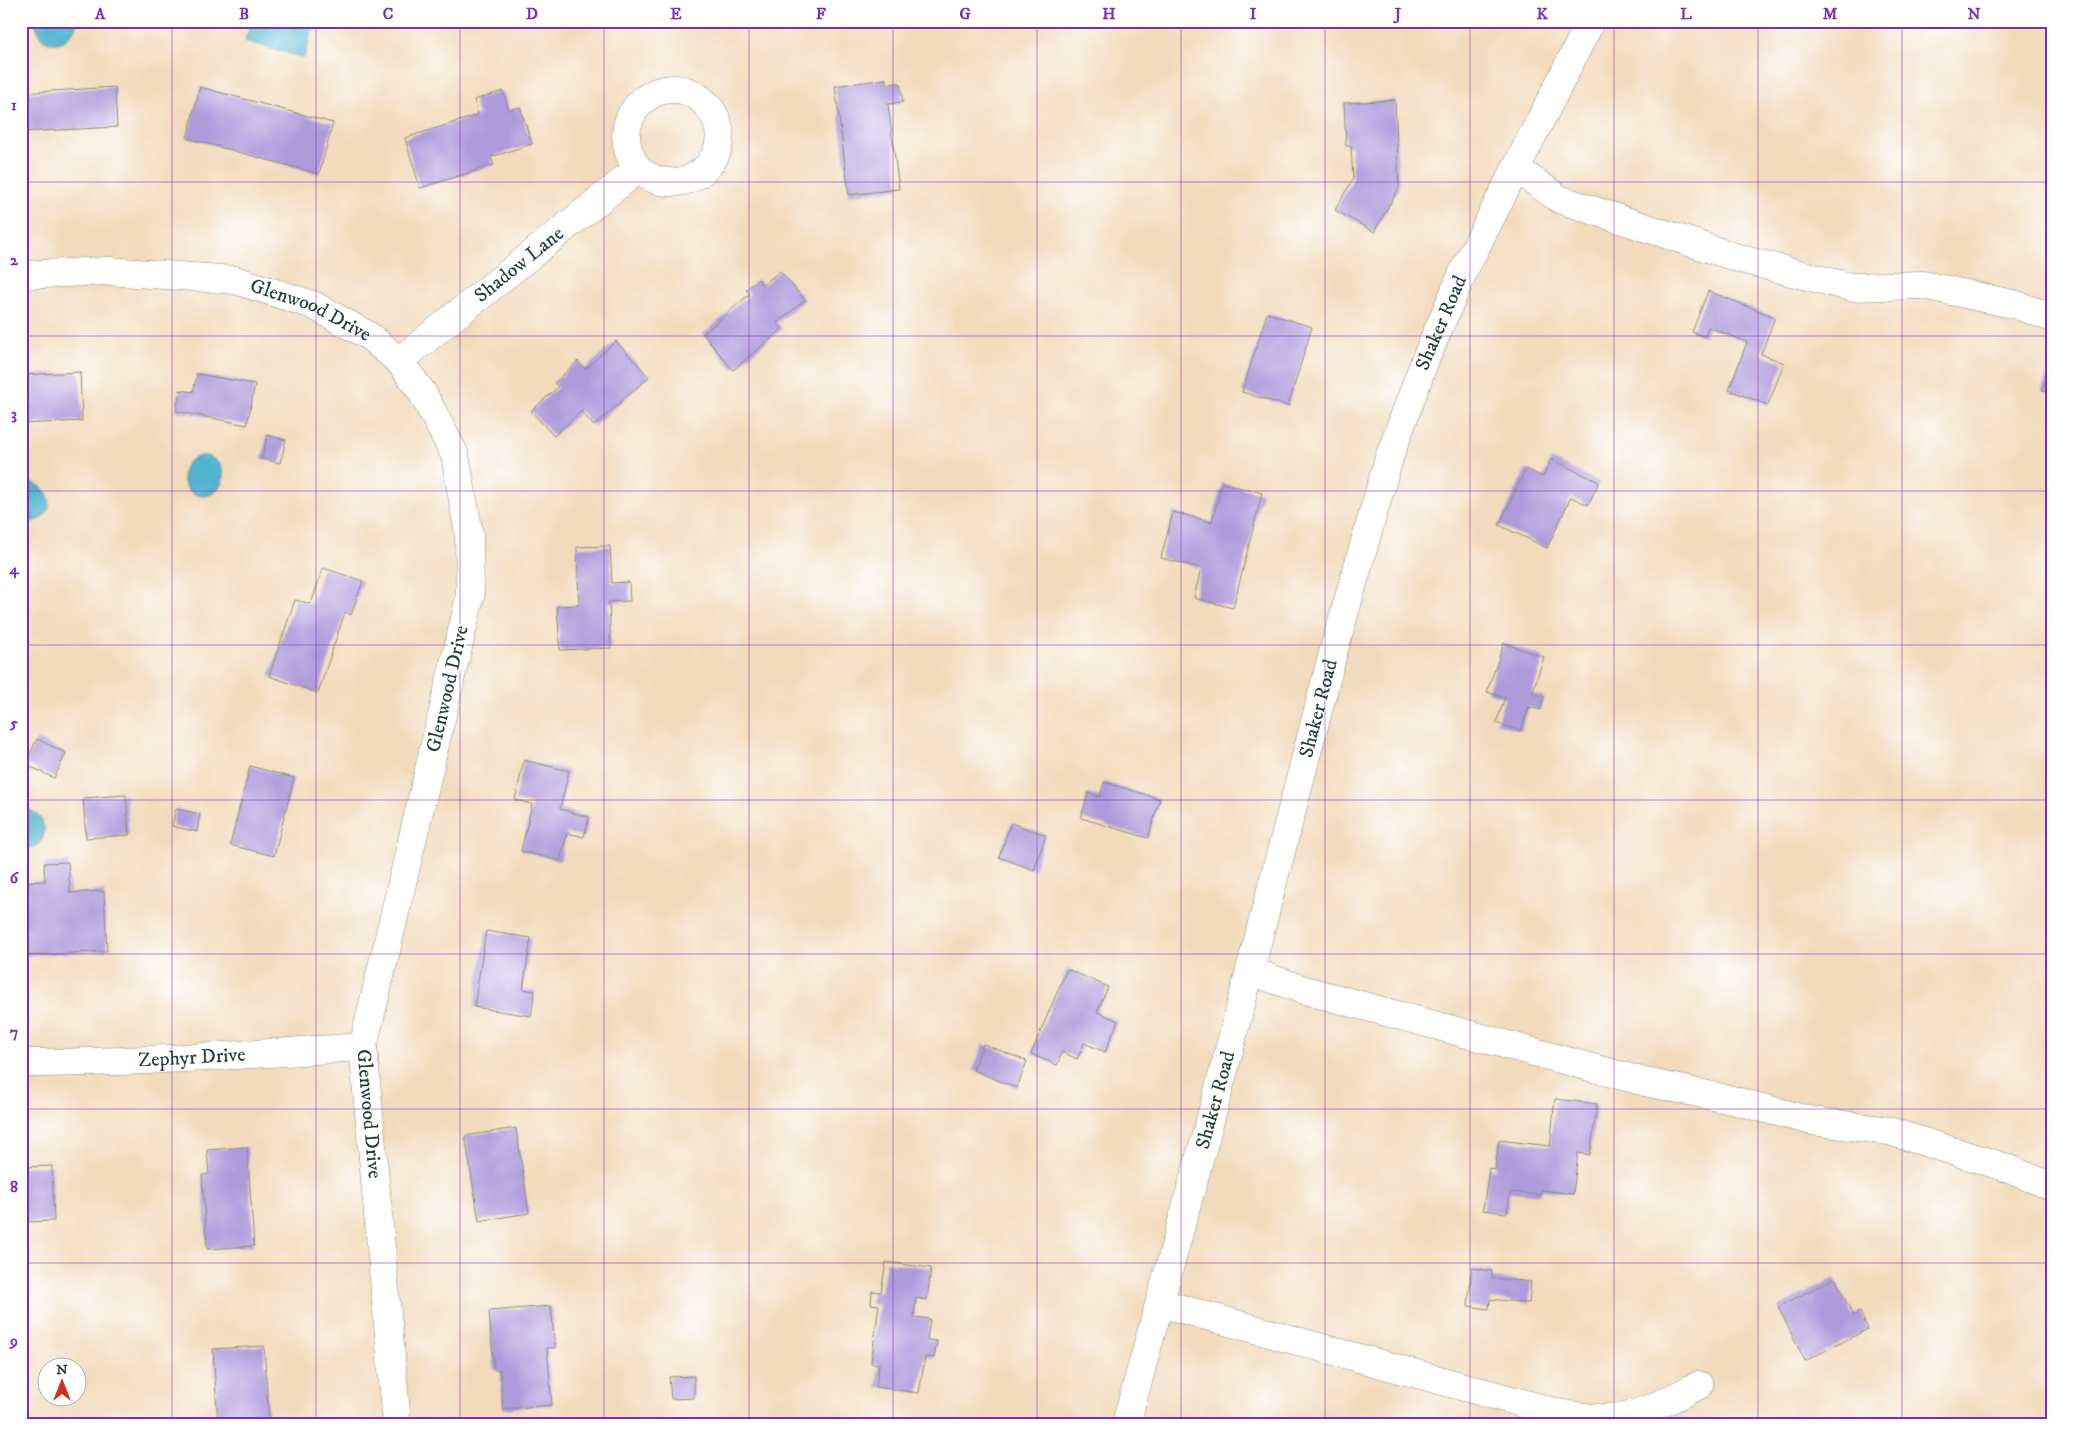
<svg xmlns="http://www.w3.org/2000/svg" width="2074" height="1445" font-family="'IM FELL DW Pica',serif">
	<rect width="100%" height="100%" fill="#fff"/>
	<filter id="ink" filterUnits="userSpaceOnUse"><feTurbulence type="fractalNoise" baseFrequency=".02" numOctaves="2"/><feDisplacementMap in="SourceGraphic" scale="10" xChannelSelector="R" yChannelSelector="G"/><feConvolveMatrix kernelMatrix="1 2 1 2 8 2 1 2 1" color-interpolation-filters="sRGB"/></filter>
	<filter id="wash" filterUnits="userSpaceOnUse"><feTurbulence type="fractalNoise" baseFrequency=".0096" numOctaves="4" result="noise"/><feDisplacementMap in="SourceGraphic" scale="20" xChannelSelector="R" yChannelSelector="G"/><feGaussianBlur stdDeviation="1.12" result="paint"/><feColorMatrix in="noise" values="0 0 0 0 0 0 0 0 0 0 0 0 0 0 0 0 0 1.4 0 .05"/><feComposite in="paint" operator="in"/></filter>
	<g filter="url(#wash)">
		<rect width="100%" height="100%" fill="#f2dbbc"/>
		<!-- water -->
		<g fill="#50b3cf" stroke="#387882">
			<path d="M36 21H76L77 22C69 52 36 49 36 21Z"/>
			<polygon points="251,21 293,21 313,27 304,58 245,41"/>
			<circle cx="203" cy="476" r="20"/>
			<path d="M29 482C62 489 52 528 21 521V484Z"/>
			<path d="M24 808C55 815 47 854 21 848V809Z"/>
		</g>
		<g id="blocks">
			<!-- building -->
			<g fill="#af9adb">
				<polygon points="886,79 886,84 900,83 903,102 888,104 899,189 849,195 835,86"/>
				<polygon points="115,87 117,127 21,132 21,93"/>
				<polygon points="200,87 333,123 319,174 187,138"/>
				<polygon points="503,91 509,110 520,107 532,144 491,157 494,165 420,188 405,138 478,115 474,100"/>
				<polygon points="1395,100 1399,188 1374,232 1335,210 1353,179 1351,146 1346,146 1344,103"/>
				<polygon points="780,271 805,300 777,323 782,329 733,370 703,334 750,294 746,290 758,279 763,285"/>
				<polygon points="1708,291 1775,317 1761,354 1784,363 1768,405 1729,390 1747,342 1708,327 1705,337 1692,332"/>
				<polygon points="1267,313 1312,327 1288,406 1242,392"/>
				<polygon points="616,341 649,377 594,426 581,411 554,436 531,411 558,387 554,383 578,361 585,369"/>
				<polygon points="2052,361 2053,361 2053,394 2042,390"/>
				<polygon points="80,372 82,421 21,424 21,375"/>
				<polygon points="197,374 255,384 247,425 176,411 180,390 193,392"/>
				<polygon points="267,435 286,440 280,463 262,459"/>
				<polygon points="1551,459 1599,482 1588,505 1571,497 1547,548 1499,525 1526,469 1543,477"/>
				<polygon points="1222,483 1262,493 1233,608 1194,598 1201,568 1161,558 1173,512 1212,522"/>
				<polygon points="610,546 612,583 629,582 630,601 609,602 611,648 560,650 557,606 579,605 577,547"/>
				<polygon points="323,568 363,581 351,615 345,612 318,693 269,676 295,600 311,604"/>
				<polygon points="1504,643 1544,657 1532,693 1544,697 1540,710 1529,707 1521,731 1496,723 1505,698 1487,692"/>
				<polygon points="37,739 66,753 54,778 25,764"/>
				<polygon points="524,760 569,771 560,809 589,817 584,837 567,833 560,861 521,851 532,804 515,800"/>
				<polygon points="250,766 294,778 274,856 230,845"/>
				<polygon points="1104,782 1160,799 1148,838 1081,818 1088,793 1100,797"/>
				<polygon points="126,795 129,835 86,838 83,798"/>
				<polygon points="176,809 200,814 197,832 172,826"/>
				<polygon points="1011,823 1046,835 1034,870 999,857"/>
				<polygon points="68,862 70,893 104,891 107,951 21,956 21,882 45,881 44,863"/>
				<polygon points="486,931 531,938 523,989 535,991 531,1016 474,1007"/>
				<polygon points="1067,969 1108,987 1097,1012 1118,1021 1105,1052 1084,1043 1077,1059 1062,1052 1057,1065 1031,1054"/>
				<polygon points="983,1044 1027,1061 1017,1088 973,1070"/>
				<polygon points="1555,1099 1597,1104 1590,1155 1578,1153 1573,1194 1541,1190 1541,1195 1510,1192 1507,1213 1483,1210 1489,1168 1495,1170 1499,1140 1550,1146"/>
				<polygon points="516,1128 529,1213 479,1221 465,1136"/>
				<polygon points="247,1147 254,1246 207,1249 202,1175 209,1174 207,1150"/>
				<polygon points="52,1166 54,1221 21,1222 21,1167"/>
				<polygon points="886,1262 931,1268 927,1300 916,1298 914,1317 930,1319 927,1340 937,1341 934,1358 925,1357 919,1393 876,1387 879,1364 871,1363 879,1305 871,1304 872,1291 881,1292"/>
				<polygon points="1472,1268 1492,1271 1492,1278 1531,1282 1529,1303 1490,1299 1489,1309 1468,1306"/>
				<polygon points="1835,1278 1853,1316 1860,1312 1868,1329 1805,1361 1778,1307"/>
				<polygon points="551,1306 555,1348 547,1348 552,1405 503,1409 500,1370 494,1370 489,1311"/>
				<polygon points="264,1346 269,1424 218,1424 213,1349"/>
				<polygon points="694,1376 694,1398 671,1399 669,1377"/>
			</g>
		</g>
	</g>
	<g filter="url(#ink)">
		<use href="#blocks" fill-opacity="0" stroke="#888c78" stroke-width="1"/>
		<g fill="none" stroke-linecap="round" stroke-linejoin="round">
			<defs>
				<g id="minor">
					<polyline points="1516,168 1559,199 1741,259 1850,287 1923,285 2017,305 2053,318"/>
					<path id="s1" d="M21 275 108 271 235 280 313 305 369 336 399 361 422 392 455 455 469 534 470 597 363 1047 397 1424"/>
					<path id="s2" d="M399 361 638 169C599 117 665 63 705 103 748 147 687 210 638 169"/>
					<polyline points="1250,971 1301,989 1645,1082 1732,1100 1812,1121 1889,1131 2004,1167 2053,1187"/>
					<path id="s3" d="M21 1063C135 1063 249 1054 363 1047"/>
					<path d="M1160 1303 1562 1414C1577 1416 1593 1419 1608 1418 1640 1417 1671 1399 1699 1385"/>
					<path id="s4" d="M1126 1424 1222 1077 1333 653 1389 458 1425 360 1464 270 1591 21"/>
				</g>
			</defs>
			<!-- minor casing -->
			<use href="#minor" stroke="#888c78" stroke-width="29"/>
			<!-- minor -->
			<use href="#minor" stroke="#fff" stroke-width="28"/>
		</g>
	</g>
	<!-- grid -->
	<path fill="none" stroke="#7b2cbf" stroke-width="1" stroke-opacity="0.55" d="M172 21V1424M316 21V1424M460 21V1424M604 21V1424M749 21V1424M893 21V1424M1037 21V1424M1181 21V1424M1325 21V1424M1470 21V1424M1614 21V1424M1758 21V1424M1902 21V1424M21 182H2053M21 336H2053M21 491H2053M21 645H2053M21 800H2053M21 954H2053M21 1109H2053M21 1263H2053"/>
	<g text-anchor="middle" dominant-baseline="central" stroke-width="5" stroke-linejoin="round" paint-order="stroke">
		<!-- street labels -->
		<g font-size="20" fill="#1f3d34" stroke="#fff">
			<text stroke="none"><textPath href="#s2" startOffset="154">Shadow Lane</textPath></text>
			<text stroke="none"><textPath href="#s1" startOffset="296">Glenwood Drive</textPath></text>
			<text stroke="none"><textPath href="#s4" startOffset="1146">Shaker Road</textPath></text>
			<text transform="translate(448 689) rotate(-77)">Glenwood Drive</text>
			<text stroke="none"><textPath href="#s4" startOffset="741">Shaker Road</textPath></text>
			<text stroke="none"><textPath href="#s3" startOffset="171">Zephyr Drive</textPath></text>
			<text stroke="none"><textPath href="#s4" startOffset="336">Shaker Road</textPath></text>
			<text stroke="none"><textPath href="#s1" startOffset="1182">Glenwood Drive</textPath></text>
		</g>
	</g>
	<!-- margin -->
	<rect width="2074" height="1445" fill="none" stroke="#fff" stroke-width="55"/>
	<!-- north arrow -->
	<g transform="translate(62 1382)"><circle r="24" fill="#ffffff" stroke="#a5b1ae"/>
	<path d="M0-4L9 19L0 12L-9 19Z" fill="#c8321e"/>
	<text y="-8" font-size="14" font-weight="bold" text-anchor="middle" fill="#1f3d34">N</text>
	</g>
	<rect x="28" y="28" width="2018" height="1390" fill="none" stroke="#7b2cbf" stroke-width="2"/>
	<g font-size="16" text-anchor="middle" font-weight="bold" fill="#7b2cbf">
		<text x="100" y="19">A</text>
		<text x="244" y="19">B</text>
		<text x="388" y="19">C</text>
		<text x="532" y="19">D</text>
		<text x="676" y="19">E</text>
		<text x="821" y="19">F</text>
		<text x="965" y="19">G</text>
		<text x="1109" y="19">H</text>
		<text x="1253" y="19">I</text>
		<text x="1398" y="19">J</text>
		<text x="1542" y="19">K</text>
		<text x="1686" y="19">L</text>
		<text x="1830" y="19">M</text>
		<text x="1974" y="19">N</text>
		<text x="14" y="110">1</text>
		<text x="14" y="265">2</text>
		<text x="14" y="419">3</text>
		<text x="14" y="574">4</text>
		<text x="14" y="728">5</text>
		<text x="14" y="883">6</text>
		<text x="14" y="1037">7</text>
		<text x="14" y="1192">8</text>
		<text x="14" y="1346">9</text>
	</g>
</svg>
